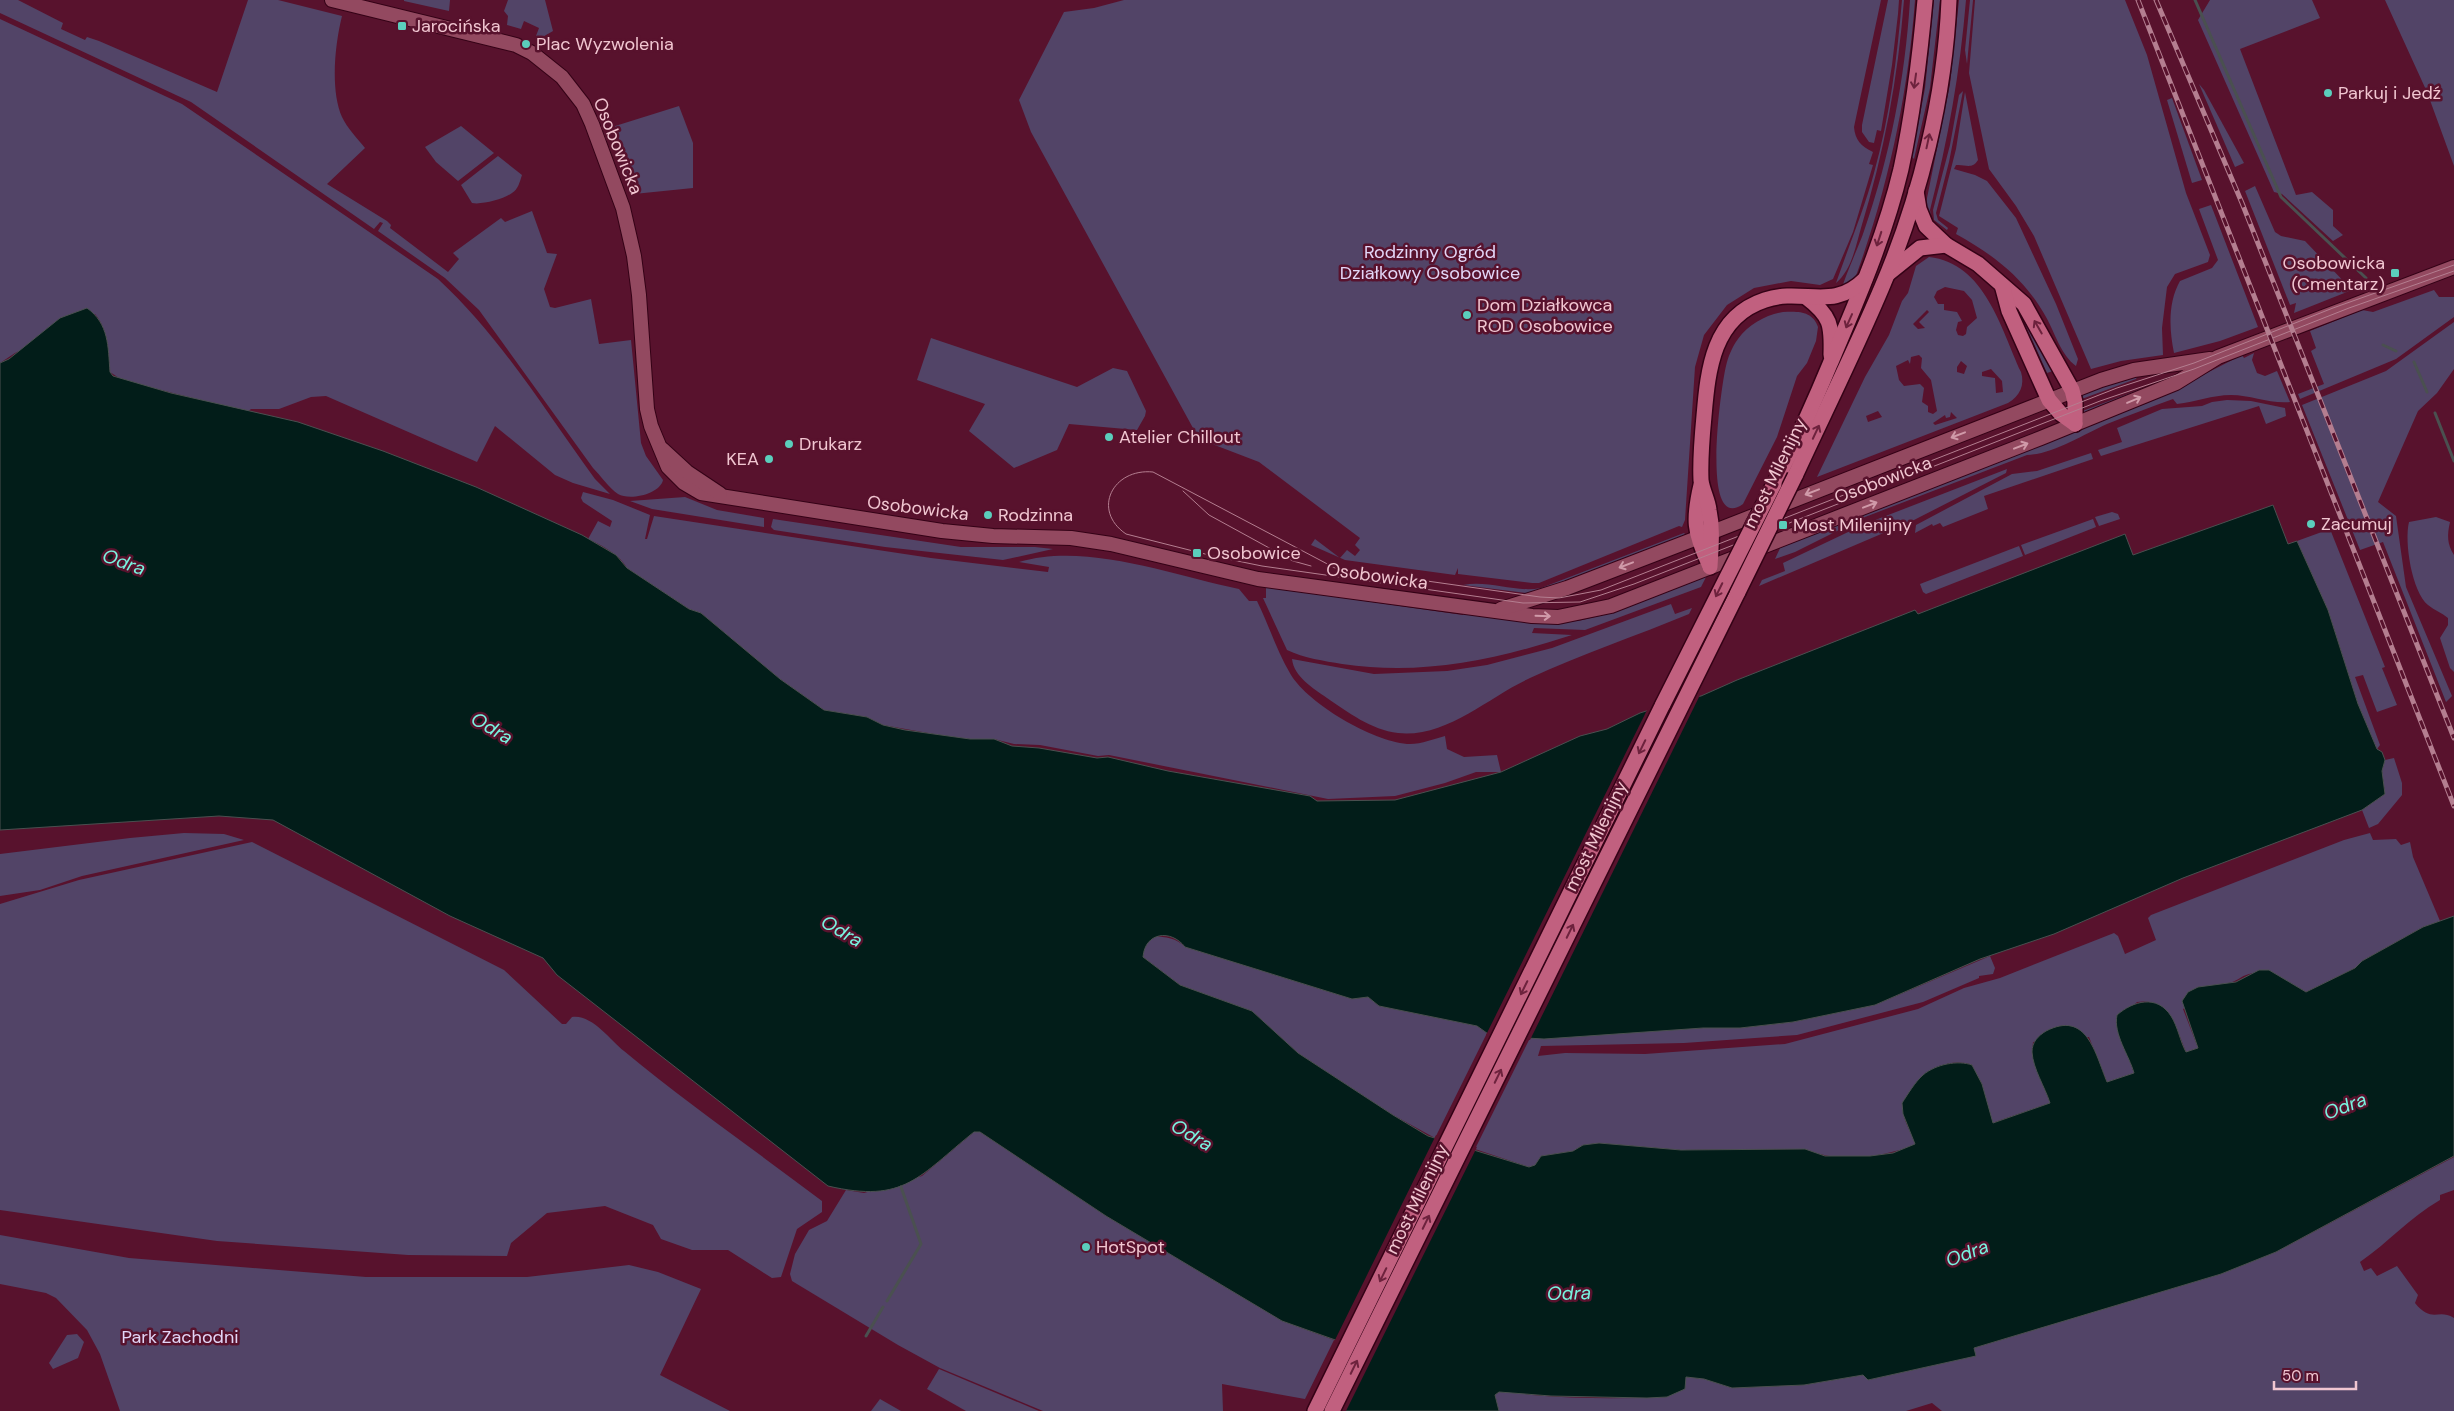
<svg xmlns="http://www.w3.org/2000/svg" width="2454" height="1411" font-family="'DM Sans',sans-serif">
	<rect width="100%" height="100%" fill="#58122d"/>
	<!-- green -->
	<g fill="#524467" fill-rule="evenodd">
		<path d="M0 0H18L63 23 61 29 85 40 87 37 99 41 217 92 248 0H278L342 16C335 44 330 90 342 117 347 128 358 139 365 148L327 184 387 221 391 225 390 228 448 272 459 259 453 253 501 218 505 222 532 211 547 253 557 254 544 289 550 307 555 308 591 299 599 344 631 340 641 443 646 456 663 480C660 494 630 501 618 494 609 488 601 476 593 468L479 310 445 278 378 231 383 223 380 222 374 229 191 102 0 13Z"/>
		<polygon points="404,0 450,0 449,11 404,1"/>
		<polygon points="508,0 545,0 553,31 541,38 536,36 539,28 524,21 521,29 507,25 508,16 504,11"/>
		<path d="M1124 0H1881L1854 127C1855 140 1861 146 1873 152L1869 164 1873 165 1853 232 1833 279 1820 285 1791 281 1754 288 1727 305 1704 335 1695 367 1685 520 1682 527 1679 526 1539 583H1532L1458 574V568L1455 575 1345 560 1311 545 1315 539 1340 558 1347 550 1355 556 1360 550 1355 545 1360 538 1259 462 1199 439 1031 132 1019 100 1064 12 1094 8Z"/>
		<polygon points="1888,0 1899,0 1898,14 1892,65 1881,131 1877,130 1874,143 1869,142 1862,132 1862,125"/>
		<path d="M1902 0H1904C1898 78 1884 153 1861 228 1856 246 1851 271 1836 283 1848 248 1864 210 1874 173 1890 116 1897 58 1902 0Z"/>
		<path d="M1910 0H1915C1908 94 1889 184 1857 273L1854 280 1842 290C1841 285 1861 241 1864 231 1890 156 1905 79 1910 0Z"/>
		<polygon points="1934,0 1940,0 1930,88 1914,159 1912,157 1925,88"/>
		<path d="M1959 0H1966C1960 72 1948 140 1930 210L1932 222 1942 232 1933 227 1925 208 1950 84Z"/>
		<polygon points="1970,0 1973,0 1967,64 1965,50"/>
		<polygon points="1975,0 2125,0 2147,55 2186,193 2210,255 2208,262 2175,274 2167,287 2162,328 2163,355 2121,361 2091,369 2034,236 2016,206 1989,169 1969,73"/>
		<polygon points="2210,0 2312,0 2320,18 2240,49 2296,195 2312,192 2333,210 2333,226 2343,235 2333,241 2282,194 2274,192 2198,20"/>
		<polygon points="2385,0 2454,0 2454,166 2427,92"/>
		<path d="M0 19 182 104 438 279C501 337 545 411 595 479L610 494 573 483 555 475 495 426 477 462 326 396 311 397 279 409H251L247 412 122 380 110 372C108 351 109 331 95 314L15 353 0 363Z"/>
		<polygon points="2199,84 2204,90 2244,163 2235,167"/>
		<polygon points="1963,91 1949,162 1936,213 1938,220 1948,228 1947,230 1934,220 1933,210 1950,145 1959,95"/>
		<path d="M1965 92 1978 160C1972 170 1965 164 1956 165L1954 169 1975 175 1987 181 2016 218 2056 304 2078 359 2076 366C2061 355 2055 333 2046 317 2024 278 1994 255 1956 234L1958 228 1939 216 1956 149Z"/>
		<polygon points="2172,98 2202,180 2192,183 2167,100"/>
		<polygon points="679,106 693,143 693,188 634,194 612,127"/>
		<polygon points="461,126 494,153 458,181 436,162 425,147"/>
		<path d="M498 156 522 175C520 181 518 190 512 193 504 199 482 205 472 203L461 185Z"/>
		<polygon points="2255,186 2275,232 2281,236 2305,241 2352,290 2294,313 2296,303 2290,305 2245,191"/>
		<path d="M2211 205 2258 327 2220 341 2174 353C2169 329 2168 302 2180 281L2212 268 2218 260 2199 209Z"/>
		<path d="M1929 257C1985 263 2001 329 2021 372 2025 385 2020 396 2008 403L1817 477 1865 377 1889 335 1902 301 1908 293 1916 266ZM1945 287 1964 291 1972 300 1977 318 1967 327 1966 334 1963 336 1958 335 1956 330 1958 322 1962 321 1957 312 1944 310V304H1938L1934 297 1937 291ZM1927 310 1929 312 1919 322 1925 328 1918 329 1913 324ZM1919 355 1922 358 1921 368 1931 380 1937 411 1933 414 1928 412V406L1922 402 1924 388 1920 384 1904 386 1899 380 1896 366 1908 360 1910 364 1911 357ZM1961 361 1967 366 1964 374 1957 372V367ZM1991 369 2002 381 2003 392 1996 393 1995 378 1982 376V372ZM1878 411 1882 417 1868 422 1866 416ZM1951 412 1957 418 1935 425 1933 423 1945 415 1946 418 1950 417Z"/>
		<polygon points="2434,290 2439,297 2454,297 2454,317 2396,359 2300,399 2298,394 2324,384 2311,351 2316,348 2310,331 2362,310 2373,312"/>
		<polygon points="2017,306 2056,370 2047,373"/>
		<path d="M1783 312C1798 311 1813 311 1818 327L1816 341 1807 363 1797 376 1777 437 1743 504C1699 536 1722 381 1726 366 1728 357 1732 347 1738 339 1749 324 1766 315 1783 312Z"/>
		<polygon points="2454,322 2454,369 2437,393 2418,411 2378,502 2396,516 2406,587 2452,696 2446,702 2383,542 2360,550 2302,405 2386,371"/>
		<polygon points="931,338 1077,387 1113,368 1127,371 1146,411 1145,416 1137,430 1069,424 1057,450 1014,468 969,431 985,404 917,380"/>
		<path d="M2254 353 2252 360 2257 373 2265 376 2277 371 2290 402C2270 404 2251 395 2231 395 2212 395 2196 402 2177 404L2173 399C2151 407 2129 415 2107 424 2082 435 2054 454 2027 455L1865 517 1795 552 1775 559 1782 544 2150 402 2242 355 2244 358Z"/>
		<polygon points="2137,377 2136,379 2079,400 2079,394"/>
		<polygon points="2146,387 2148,387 2087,413 2080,412"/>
		<polygon points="2227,400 2251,401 2285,408 2286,416 2266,424 2259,406 2101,456 2098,450 2122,442 2117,428 2162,409 2202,406 2212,402"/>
		<polygon points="2091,453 2093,459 1984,496 1988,509 1943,527 1940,523 1933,526 1932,524 1915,533 1916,525 2012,474 2037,471"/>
		<polygon points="2007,469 2006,473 1914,520 1759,586 1762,580 1785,571 1783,563 1865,524"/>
		<path d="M583 492 613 500 650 515 645 539H647L654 516 931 558 1048 572 1049 567 1019 562C1086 542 1172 575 1239 589L1249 601H1257C1269 625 1277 652 1291 675 1309 704 1372 741 1407 744 1420 745 1433 739 1445 736L1447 749 1464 757 1497 755 1501 772H1476L1445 783 1395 796 1328 799 1109 755 1098 756 1040 745 1014 744 994 739H970L945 736 883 725 867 717 824 710 780 679 701 613 689 609 627 568C620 555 602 545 588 539L598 521 610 527 612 521 583 502 581 498Z"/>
		<polygon points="685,497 717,510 764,518 764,527 652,509 630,501"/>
		<polygon points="2112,512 2118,514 2120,519 2099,526 2095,517"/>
		<path d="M2436 517 2450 522C2447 535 2447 544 2454 555V672L2450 668 2440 638 2448 625V618C2442 613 2434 610 2428 605 2412 592 2404 542 2409 522Z"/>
		<polygon points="773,519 961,547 1035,547 1053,549 1003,560 885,547 774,530 771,527"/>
		<polygon points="2093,519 2096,527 2025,555 2021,545"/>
		<polygon points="2330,529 2385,667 2382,668 2397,705 2377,712 2363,675 2355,677 2380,745 2377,749 2358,704 2328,610 2297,541"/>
		<path d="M1684 533 1685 534 1679 538 1533 594 1463 585C1489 580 1515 593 1541 588Z"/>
		<polygon points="2019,546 2023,556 1926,594 1923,592 1920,584"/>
		<path d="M1707 575 1701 587 1585 630 1534 628 1532 633 1572 635C1495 660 1423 676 1342 664 1324 661 1304 658 1287 650L1263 598H1266V587L1463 615 1464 612 1536 622 1578 621 1603 615Z"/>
		<path d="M1671 604 1675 614 1692 608 1689 614C1636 636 1582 654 1530 678 1488 697 1447 738 1398 733 1371 730 1348 712 1327 698 1313 688 1294 677 1292 659L1374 674 1447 671 1487 665 1552 648Z"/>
		<polygon points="2394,758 2402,783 2402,795 2378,824 2369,828 2362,810 2385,794 2382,771 2385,760"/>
		<polygon points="184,833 224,834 244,840 82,876 40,890 0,896 0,854 130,838"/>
		<path d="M2370 833 2373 840 2396 839 2401 845 2410 842 2413 857 2440 921 2423 927 2362 961 2355 968 2306 992C2293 984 2265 969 2249 974 2241 976 2236 982 2228 983L2183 1009 2198 1048 2186 1052C2177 1029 2168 997 2137 1002L2116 1022 2134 1073 2107 1082 2089 1037 2033 1042 2032 1053 2050 1103 1992 1123 1982 1084 1972 1065C1942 1054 1906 1082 1904 1112 1903 1123 1914 1135 1915 1145 1882 1157 1839 1164 1805 1149L1681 1150 1599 1143 1583 1145 1573 1151 1541 1156 1535 1165 1529 1167 1475 1149 1530 1038 1703 1028H1740L1793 1022 1875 1005 1990 956 1995 968 1993 974 1979 976V978L1923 1002 1797 1035 1684 1043 1541 1046 1538 1056 1565 1053 1645 1054 1785 1044 1918 1009 1964 988 2000 978 2114 933 2118 936 2125 954 2156 940 2148 918 2151 915 2344 840Z"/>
		<path d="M252 842 504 970 562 1024H566L572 1017C592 1014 610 1040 624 1051 688 1104 756 1151 822 1201V1212L797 1229 781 1277 772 1278 728 1250H692L661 1239 653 1225 605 1206 547 1213 511 1243 507 1256 408 1255 217 1241 0 1210V904L79 880Z"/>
		<path d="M1154 936C1165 937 1177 938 1185 947L1352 999 1368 997 1379 1006 1477 1026 1487 1033 1435 1138 1393 1115 1298 1053 1252 1011 1180 985 1143 957C1143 948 1145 941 1154 936Z"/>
		<polygon points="974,1132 980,1132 1106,1216 1282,1321 1334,1340 1305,1399 1222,1384 1223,1411 1043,1411 940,1368 898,1345 792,1281 790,1274 795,1254 809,1230 827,1221 846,1190 864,1193 922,1176"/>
		<path d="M2454 1157V1190L2440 1195V1200C2409 1218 2389 1242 2360 1262L2364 1271 2371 1268 2377 1276 2397 1266 2418 1295 2415 1303C2432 1324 2438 1308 2454 1318V1411H1942L1932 1403 1906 1411H1499L1495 1395C1502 1387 1521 1394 1532 1395 1576 1399 1622 1399 1667 1397L1686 1377 1704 1379 1732 1388 1804 1385 1863 1375 1868 1380 1975 1356 1974 1348 2221 1274 2276 1252Z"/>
		<polygon points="0,1235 129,1258 366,1277 527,1277 629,1265 658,1272 701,1289 660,1375 730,1411 120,1411 100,1354 87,1330 56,1298 46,1293 0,1284"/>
		<polygon points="77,1334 84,1342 78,1358 53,1369 49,1363 67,1335"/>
		<polygon points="939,1369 1039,1411 966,1411 927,1389"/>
		<polygon points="880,1399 901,1411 871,1411"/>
	</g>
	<!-- water -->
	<path fill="#021d19" stroke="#4a5050" d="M87 308C109 324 108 346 110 372L113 376 171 393 298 422 383 451 476 487 582 535 616 555 627 568 689 609 701 613 780 679 824 710 867 717 883 725 905 730 970 739H994L1012 746 1039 748 1097 758 1108 757 1168 771 1310 796 1317 801 1395 800 1501 772 1580 736 1607 729 1640 713 1687 698 1701 696 1737 680 1915 610 1918 614 2125 534 2133 555 2273 505 2288 544 2297 541 2328 610 2358 704 2377 749 2382 752 2385 760 2382 771 2385 794 2362 810 2183 878 2054 934 1980 959 1875 1005 1793 1022 1740 1028H1703L1544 1039 1491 1036 1477 1026 1379 1006 1368 997 1352 999 1185 947C1171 929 1145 932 1143 957L1180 985 1252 1011 1298 1053 1393 1115 1428 1136 1529 1167 1535 1165 1541 1156 1573 1151 1583 1145 1599 1143 1681 1150 1805 1149 1825 1156H1870L1893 1153 1915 1144 1903 1114 1902 1103C1908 1094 1915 1082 1923 1075 1936 1064 1958 1060 1972 1065L1982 1084 1993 1123 2050 1103C2045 1087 2033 1069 2032 1052 2032 1042 2038 1036 2046 1031 2087 1010 2095 1053 2107 1082L2134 1073C2129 1055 2113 1034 2117 1015 2133 1001 2157 994 2171 1016 2178 1027 2180 1041 2186 1052L2198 1048 2182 1001 2188 992 2198 987 2236 982 2259 970H2269L2306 992 2355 968 2362 961 2423 927 2454 916V1156L2276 1252 2221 1274 1974 1348 1976 1356 1868 1380 1863 1375 1804 1385 1732 1388 1704 1379 1686 1377 1685 1389 1667 1397 1647 1398 1551 1396 1499 1392 1495 1395 1499 1411H1339L1341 1342 1282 1321 1106 1216 980 1132H974C919 1176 905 1204 828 1186L557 975 543 958 450 916 273 820 219 816 0 830V363L9 359 60 318Z"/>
	<!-- pier -->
	<g fill="#58122d">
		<polygon points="1701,693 1530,1040 1490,1038 1486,1035 1648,708 1686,695"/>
		<polygon points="1436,1135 1477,1147 1346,1411 1337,1411 1339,1344 1334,1342"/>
	</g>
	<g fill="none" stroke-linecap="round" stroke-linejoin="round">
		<!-- stream -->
		<g stroke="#4a5050" stroke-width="3">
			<polyline points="2195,0 2281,197 2366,278"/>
			<polyline points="2383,345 2396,351"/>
			<polyline points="2414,362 2427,392"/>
			<polyline points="2435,413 2454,461"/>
			<polyline points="887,1301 921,1244 901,1187"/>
			<polyline points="866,1336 883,1307"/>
		</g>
		<defs>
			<g id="secondary">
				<polyline points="332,0 516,45 532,53 562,77 583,104 592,124 623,208 634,256 639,295 647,409 651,426 668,467 684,483 701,493 942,531 993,536 1071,538 1111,544 1258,579 1532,616 1558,617 1611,606 2041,438 2176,383 2218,357 2454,267"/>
				<polyline points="662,449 687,472 720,494"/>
				<polyline points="1501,609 1567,588 1697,538 2101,380 2134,370 2210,359"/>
			</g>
			<g id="primary">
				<polyline points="1916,191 1919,209 1926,226 1946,245 1978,264 2024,304 2072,390 2075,402 2075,424"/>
				<polyline points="1889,273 1920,248 1946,245"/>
				<polyline points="2002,285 2009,311 2049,400 2061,414 2075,424"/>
				<path d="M1806 297C1831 316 1832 325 1831 355"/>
				<path d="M1795 476C1824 413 1855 351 1882 287 1920 198 1945 97 1949 0"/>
				<path d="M1774 484C1795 445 1813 405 1830 364 1857 301 1885 236 1901 169 1913 113 1920 56 1925 0"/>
				<path d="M1701 485C1693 519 1694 532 1709 564"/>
				<path d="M1710 567C1711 547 1713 529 1709 510 1708 500 1702 490 1701 480 1700 459 1702 437 1704 416 1708 369 1713 317 1765 300 1804 287 1832 312 1865 279"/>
				<polyline points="1315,1411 1663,704"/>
				<polyline points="1332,1411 1738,592"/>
			</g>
		</defs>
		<!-- secondary casing -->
		<use href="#secondary" stroke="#340216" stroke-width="16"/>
		<!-- primary casing -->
		<use href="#primary" stroke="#340216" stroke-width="18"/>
		<!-- secondary -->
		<use href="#secondary" stroke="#934960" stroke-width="14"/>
		<!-- primary -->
		<use href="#primary" stroke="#c1607f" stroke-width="15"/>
		<!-- tram -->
		<g stroke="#b47e90" stroke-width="1">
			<path d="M2454 265 2333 308 2194 363 2117 388 1601 590 1559 598 1540 597 1335 568 1153 472C1113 468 1091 510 1126 534L1213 556 1262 566 1523 603 1580 602 1634 584 2100 401 2194 369 2349 308 2454 271"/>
			<polyline points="1183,491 1209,515 1293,561 1311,566"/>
		</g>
		<defs>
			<g id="rail">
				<polyline points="2138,0 2454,806"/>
				<polyline points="2156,0 2242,203 2454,738"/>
			</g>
		</defs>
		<!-- rail casing -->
		<use href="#rail" stroke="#b47e90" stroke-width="5"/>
		<!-- rail -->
		<use href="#rail" stroke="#58122d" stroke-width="3" stroke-dasharray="9" stroke-linecap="butt"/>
		<defs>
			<g id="primary-bridge">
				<polyline points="1738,592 1795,476"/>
				<polyline points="1663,704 1774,484"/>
			</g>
		</defs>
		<!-- primary-bridge casing -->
		<use href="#primary-bridge" stroke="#340216" stroke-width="18" stroke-linecap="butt"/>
		<!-- primary-bridge -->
		<use href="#primary-bridge" stroke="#c1607f" stroke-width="15"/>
	</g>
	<!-- one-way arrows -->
	<defs><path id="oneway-shaft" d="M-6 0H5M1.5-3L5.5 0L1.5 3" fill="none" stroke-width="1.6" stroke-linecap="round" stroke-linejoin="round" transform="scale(1.25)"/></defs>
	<g stroke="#6d223d">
		<use href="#oneway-shaft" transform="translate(1915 81) rotate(98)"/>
		<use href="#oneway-shaft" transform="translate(1928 141) rotate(-78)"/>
		<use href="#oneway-shaft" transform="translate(1879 239) rotate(108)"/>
		<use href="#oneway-shaft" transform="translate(1849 321) rotate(114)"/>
		<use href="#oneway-shaft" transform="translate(2038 327) rotate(-120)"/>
		<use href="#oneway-shaft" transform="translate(1816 432) rotate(-65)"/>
		<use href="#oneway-shaft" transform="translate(1719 590) rotate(116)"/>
		<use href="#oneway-shaft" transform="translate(1642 747) rotate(116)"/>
		<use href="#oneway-shaft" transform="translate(1570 931) rotate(-64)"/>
		<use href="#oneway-shaft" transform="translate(1524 988) rotate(116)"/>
		<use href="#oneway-shaft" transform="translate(1498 1076) rotate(-64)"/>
		<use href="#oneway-shaft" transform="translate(1426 1222) rotate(-64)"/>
		<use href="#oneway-shaft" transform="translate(1383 1275) rotate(116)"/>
		<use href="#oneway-shaft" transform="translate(1354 1367) rotate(-64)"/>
	</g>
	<g stroke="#d09aa9">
		<use href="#oneway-shaft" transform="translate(2134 400) rotate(-23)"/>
		<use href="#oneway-shaft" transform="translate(1958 435) rotate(159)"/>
		<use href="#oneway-shaft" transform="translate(2021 446) rotate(-21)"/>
		<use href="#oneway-shaft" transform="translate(1812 492) rotate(159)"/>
		<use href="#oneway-shaft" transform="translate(1870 505) rotate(-21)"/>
		<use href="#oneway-shaft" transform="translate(1626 565) rotate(159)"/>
		<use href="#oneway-shaft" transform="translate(1543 616) rotate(2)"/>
	</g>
	<!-- markers -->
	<g fill="#5bcebc" stroke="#58122d" stroke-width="2">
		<rect x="397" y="21" width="10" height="10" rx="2.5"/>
		<circle cx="526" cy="44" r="5"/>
		<circle cx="2328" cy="93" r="5"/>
		<rect x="2390" y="268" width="10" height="10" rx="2.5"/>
		<circle cx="1467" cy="315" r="5"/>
		<circle cx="1109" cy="437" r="5"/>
		<circle cx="789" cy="444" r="5"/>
		<circle cx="769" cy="459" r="5"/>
		<circle cx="988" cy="515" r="5"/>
		<circle cx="2311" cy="524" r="5"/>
		<rect x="1778" y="520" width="10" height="10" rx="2.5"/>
		<rect x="1192" y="548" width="10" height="10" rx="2.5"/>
		<circle cx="1086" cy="1247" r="5"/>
	</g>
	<g text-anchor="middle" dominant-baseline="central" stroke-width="5" stroke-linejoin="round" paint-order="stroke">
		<!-- poi labels -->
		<g font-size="18" fill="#f1c6d1" stroke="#58122d" text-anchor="start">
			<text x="412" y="26">Jarocińska</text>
			<text x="536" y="44">Plac Wyzwolenia</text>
			<text x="2338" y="93">Parkuj i Jedź</text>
			<text x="2385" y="263" text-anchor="end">Osobowicka<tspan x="2385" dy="21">(Cmentarz)</tspan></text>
			<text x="1477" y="305">Dom Działkowca<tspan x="1477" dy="21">ROD Osobowice</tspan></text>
			<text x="1119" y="437">Atelier Chillout</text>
			<text x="799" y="444">Drukarz</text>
			<text x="759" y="459" text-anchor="end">KEA</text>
			<text x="998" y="515">Rodzinna</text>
			<text x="2321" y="524">Zacumuj</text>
			<text x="1793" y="525">Most Milenijny</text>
			<text x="1207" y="553">Osobowice</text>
			<text x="1096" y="1247">HotSpot</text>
		</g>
		<!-- street labels -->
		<g font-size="18" fill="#f1c6d1" stroke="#58122d">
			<text transform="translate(618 146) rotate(68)">Osobowicka</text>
			<text transform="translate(1775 473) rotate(-64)">most Milenijny</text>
			<text transform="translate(1883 480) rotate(-21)">Osobowicka</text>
			<text transform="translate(918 508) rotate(7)">Osobowicka</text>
			<text transform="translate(1377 576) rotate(8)">Osobowicka</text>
			<text transform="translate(1596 836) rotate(-64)">most Milenijny</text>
			<text transform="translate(1417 1199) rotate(-64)">most Milenijny</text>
		</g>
		<!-- park labels -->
		<g font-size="18" fill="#e2d6f7" stroke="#58122d">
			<text x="1430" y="252">Rodzinny Ogród<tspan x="1430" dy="21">Działkowy Osobowice</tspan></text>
			<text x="180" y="1337">Park Zachodni</text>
		</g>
		<!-- water labels -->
		<g font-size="19" font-style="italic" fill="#79f4e0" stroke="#58122d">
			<text transform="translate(124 562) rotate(20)">Odra</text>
			<text transform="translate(492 728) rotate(30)">Odra</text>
			<text transform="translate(842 931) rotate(30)">Odra</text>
			<text transform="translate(2345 1106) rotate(-21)">Odra</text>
			<text transform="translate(1192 1135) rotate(30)">Odra</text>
			<text transform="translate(1967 1253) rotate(-21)">Odra</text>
			<text transform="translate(1569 1293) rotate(-1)">Odra</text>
		</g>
	</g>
	<!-- scale -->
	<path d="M2274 1381v8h82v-8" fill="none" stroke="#f1c6d1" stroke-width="2.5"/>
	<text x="2282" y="1381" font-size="15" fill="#f1c6d1" stroke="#58122d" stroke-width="4" paint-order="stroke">50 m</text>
</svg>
